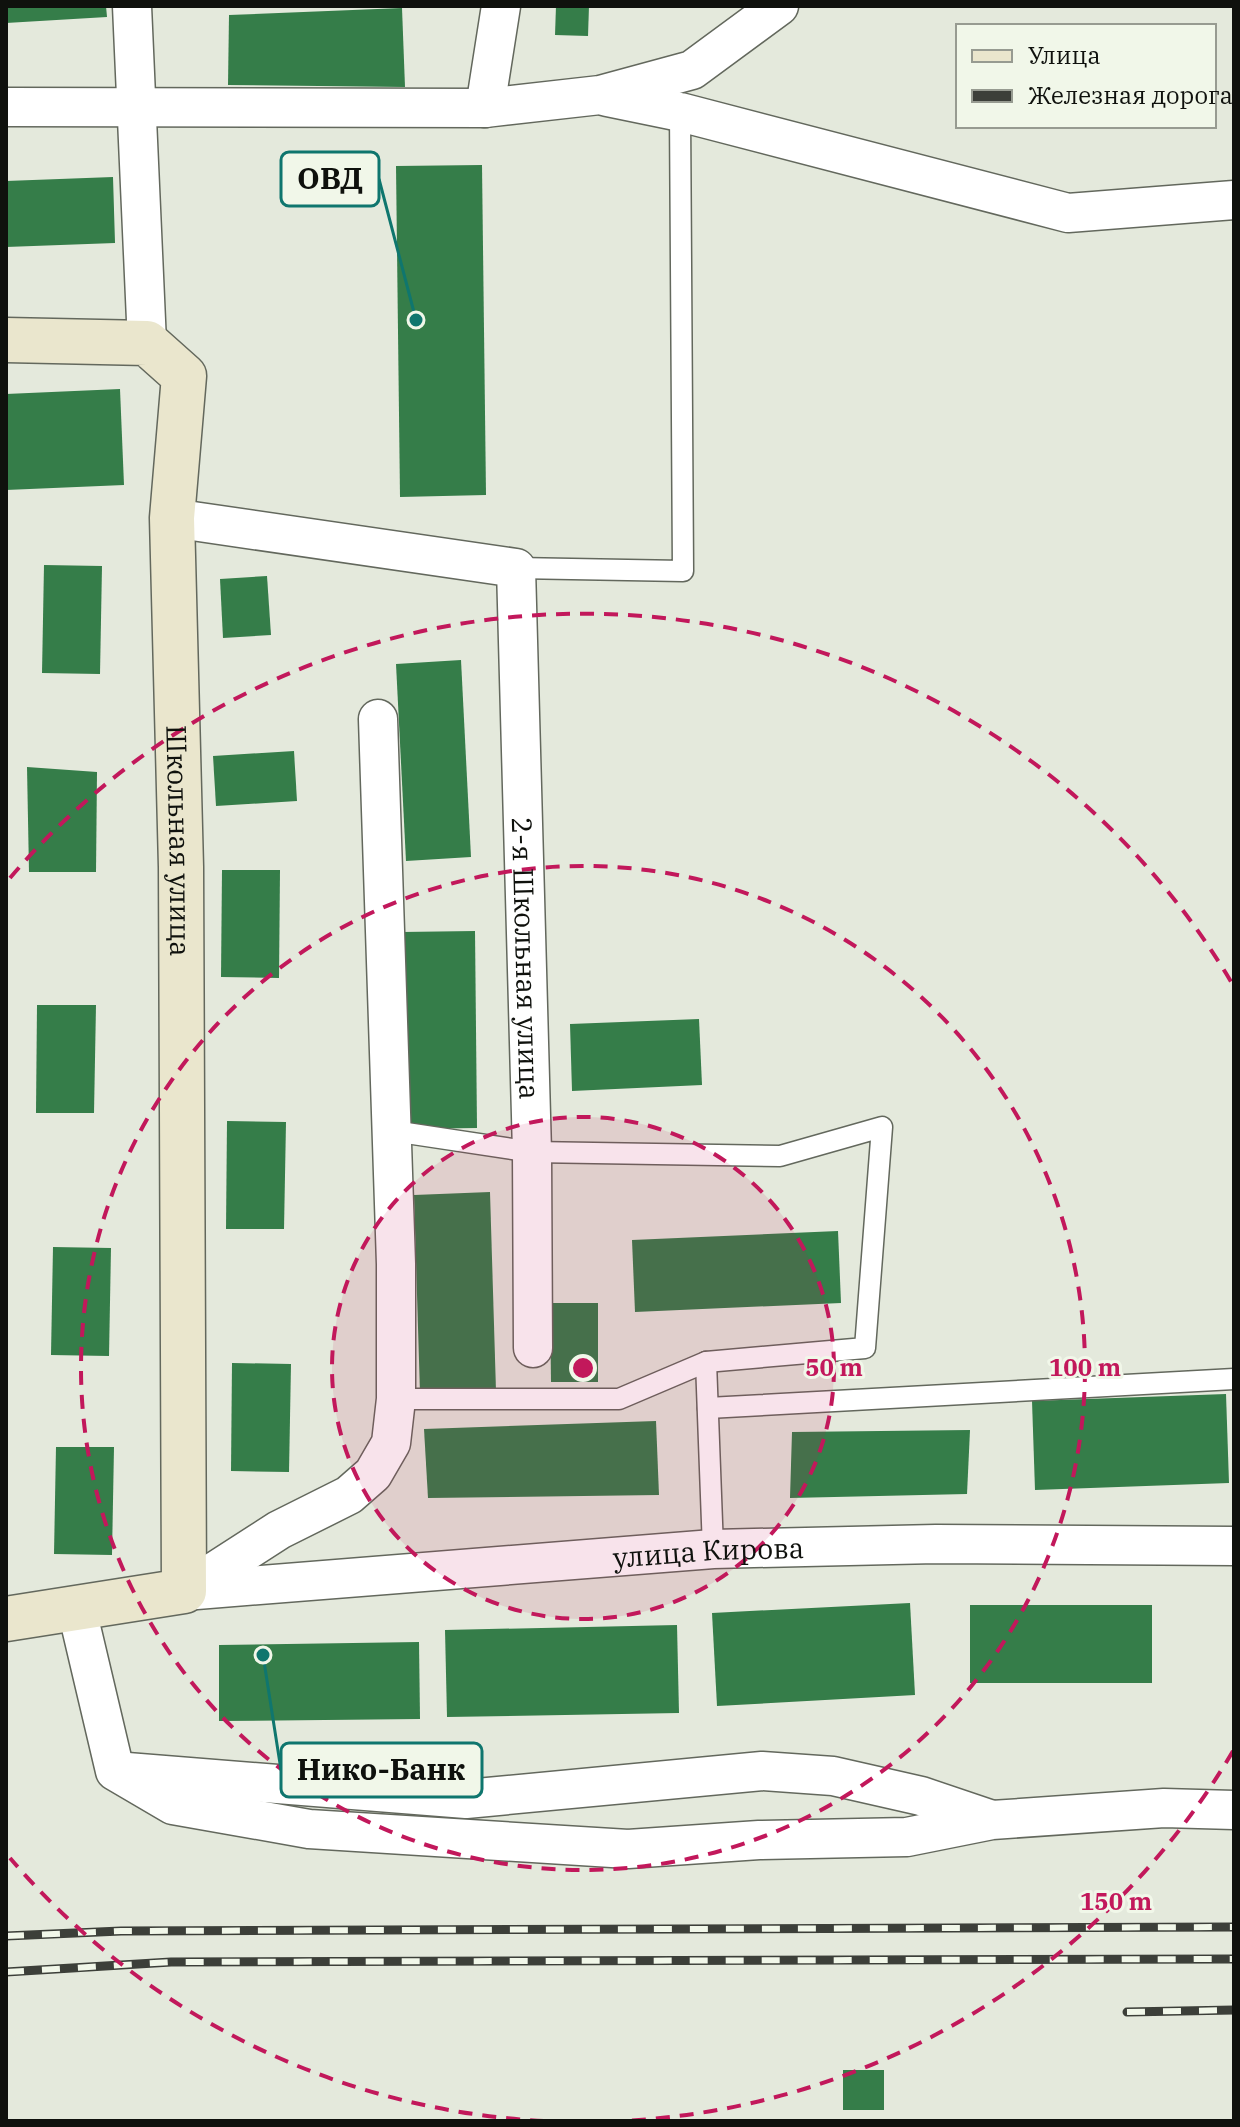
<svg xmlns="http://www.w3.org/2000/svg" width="1240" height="2127" font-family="'IBM Plex Serif',serif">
	<rect width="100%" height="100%" fill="#e4e9dc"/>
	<!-- building -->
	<g fill="#357d49">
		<polygon points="6,6 106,6 107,17 6,23"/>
		<polygon points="556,6 589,6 588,36 555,35"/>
		<polygon points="402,8 405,87 228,85 229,15"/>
		<polygon points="482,165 486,495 400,497 396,166"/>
		<polygon points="113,177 115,243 6,247 6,181"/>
		<polygon points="120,389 124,485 6,490 6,394"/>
		<polygon points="44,565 102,566 100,674 42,673"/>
		<polygon points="267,576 271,635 223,638 220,579"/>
		<polygon points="461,660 471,857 406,861 396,664"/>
		<polygon points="294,751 297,801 216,806 213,756"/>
		<polygon points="27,767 97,772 96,872 29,872"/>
		<polygon points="222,870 280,870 279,978 221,977"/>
		<polygon points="475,931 477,1128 404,1129 402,932"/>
		<polygon points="37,1005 96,1005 94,1113 36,1113"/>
		<polygon points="699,1019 702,1085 572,1091 570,1024"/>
		<polygon points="227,1121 286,1122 284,1229 226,1229"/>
		<polygon points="490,1192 496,1391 420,1393 414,1195"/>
		<polygon points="838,1231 841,1303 635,1312 632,1240"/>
		<polygon points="53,1247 111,1248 109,1356 51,1355"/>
		<polygon points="550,1303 598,1303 598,1382 551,1382"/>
		<polygon points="232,1363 291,1364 289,1472 231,1471"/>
		<polygon points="1226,1394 1229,1483 1035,1490 1032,1401"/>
		<polygon points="656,1421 659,1495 428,1498 424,1429"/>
		<polygon points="970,1430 967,1494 790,1498 792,1432"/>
		<polygon points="56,1447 114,1447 112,1555 54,1554"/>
		<polygon points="910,1603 915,1695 717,1706 712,1613"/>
		<rect x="970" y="1605" width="182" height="78"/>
		<polygon points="677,1625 679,1713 447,1717 445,1630"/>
		<polygon points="419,1642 420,1719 219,1721 219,1645"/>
		<rect x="843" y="2070" width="41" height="40"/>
	</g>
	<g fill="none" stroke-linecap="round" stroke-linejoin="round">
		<defs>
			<g id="lane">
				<polyline points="516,568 683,571 680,112"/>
				<polyline points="393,1131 532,1152 780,1156 882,1127 865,1348 706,1362 619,1399 396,1399"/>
				<polyline points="706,1362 713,1549"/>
				<polyline points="708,1408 1234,1379"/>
			</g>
			<g id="street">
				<polyline points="132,6 147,343"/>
				<polyline points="607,97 680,112 1068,213 1234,200"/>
				<polyline points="6,107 485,108 600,95 692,70 779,6"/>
				<polyline points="485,108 501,6"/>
				<path id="s1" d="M172 518 516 568 532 1152 533 1348"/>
				<polyline points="189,1588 279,1530 349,1495 373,1474 391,1443 396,1399 396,1264 378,719"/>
				<path id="s2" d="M184 1591 713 1549 936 1544 1234 1546"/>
				<polyline points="77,1610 115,1771 173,1805 309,1829 628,1849 759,1840 907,1837 992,1820 1164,1808 1234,1810"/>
				<polyline points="127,1772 466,1799 762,1771 833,1776 921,1796 989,1819"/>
			</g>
			<g id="secondary">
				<path id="s3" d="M6 340 147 343 184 376 172 518 181 867 184 1591 6 1619"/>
			</g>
		</defs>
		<!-- lane casing -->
		<use href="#lane" stroke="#63685d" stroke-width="23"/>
		<!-- street casing -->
		<use href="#street" stroke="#63685d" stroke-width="41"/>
		<!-- secondary casing -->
		<use href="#secondary" stroke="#63685d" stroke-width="47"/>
		<!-- lane -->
		<use href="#lane" stroke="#fff" stroke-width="20"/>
		<!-- street -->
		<use href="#street" stroke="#fff" stroke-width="38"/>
		<!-- secondary -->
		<use href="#secondary" stroke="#eae6cd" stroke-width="44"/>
		<defs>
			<g id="rail">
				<polyline points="6,1936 121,1931 1234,1927"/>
				<polyline points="6,1972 171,1962 1234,1959"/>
				<polyline points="1127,2012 1234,2010"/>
			</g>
		</defs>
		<!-- rail casing -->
		<use href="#rail" stroke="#3c3f39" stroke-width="9"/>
		<!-- rail -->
		<use href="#rail" stroke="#f1f7e9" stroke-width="6" stroke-dasharray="18" stroke-linecap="butt"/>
	</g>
	<!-- distance rings -->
	<circle cx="583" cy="1368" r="251" fill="#c2185b" fill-opacity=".12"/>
	<g fill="none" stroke="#c2185b" stroke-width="4" stroke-dasharray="14 10">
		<circle cx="583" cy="1368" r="251"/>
		<circle cx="583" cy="1368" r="502"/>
		<path d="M1233 1751A754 754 0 0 1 622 2121M544 2121A754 754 0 0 1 10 1858M10 878A754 754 0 0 1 1233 985"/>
	</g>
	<g text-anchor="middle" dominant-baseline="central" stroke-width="6" stroke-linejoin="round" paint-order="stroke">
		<!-- street labels -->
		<g font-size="28" fill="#0f110d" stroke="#f1f7e9">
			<text stroke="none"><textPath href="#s3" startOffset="656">Школьная улица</textPath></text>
			<text stroke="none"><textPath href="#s1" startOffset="738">2-я Школьная улица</textPath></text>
			<text stroke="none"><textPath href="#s2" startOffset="526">улица Кирова</textPath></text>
		</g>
	</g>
	<circle cx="583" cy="1368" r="12" fill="#c2185b" stroke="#f1f7e9" stroke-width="4"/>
	<g font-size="24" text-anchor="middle" font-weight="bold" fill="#c2185b" stroke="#f1f7e9" stroke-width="6" stroke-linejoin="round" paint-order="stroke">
		<text x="834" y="1376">50 m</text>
		<text x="1085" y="1376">100 m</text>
		<text x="1116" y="1910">150 m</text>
	</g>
	<!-- callouts -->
	<path fill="none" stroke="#0f766e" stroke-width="3" d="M416 320L379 179M263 1655L281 1770"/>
	<g fill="#0f766e" stroke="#f1f7e9" stroke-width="3">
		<circle cx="416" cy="320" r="8"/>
		<circle cx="263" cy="1655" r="8"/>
	</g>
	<g fill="#f1f7e9" stroke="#0f766e" stroke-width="3">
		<rect x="281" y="152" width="98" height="54" rx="8"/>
		<rect x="281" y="1743" width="201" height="54" rx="8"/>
	</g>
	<g font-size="30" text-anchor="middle" font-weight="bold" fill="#0f110d">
		<text x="330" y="189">ОВД</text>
		<text x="381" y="1780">Нико-Банк</text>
	</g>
	<!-- border -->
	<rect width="1240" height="2127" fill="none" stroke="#0f110d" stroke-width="16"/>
	<!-- legend -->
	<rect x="956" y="24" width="260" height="104" fill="#f1f7e9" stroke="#979b91" stroke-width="2"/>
	<rect x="972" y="50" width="40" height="12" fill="#eae6cd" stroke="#979b91" stroke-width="2"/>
	<text x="1028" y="64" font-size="24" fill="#0f110d">Улица</text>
	<rect x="972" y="90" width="40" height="12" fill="#3c3f39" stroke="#979b91" stroke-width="2"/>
	<text x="1028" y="104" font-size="24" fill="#0f110d">Железная дорога</text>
</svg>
